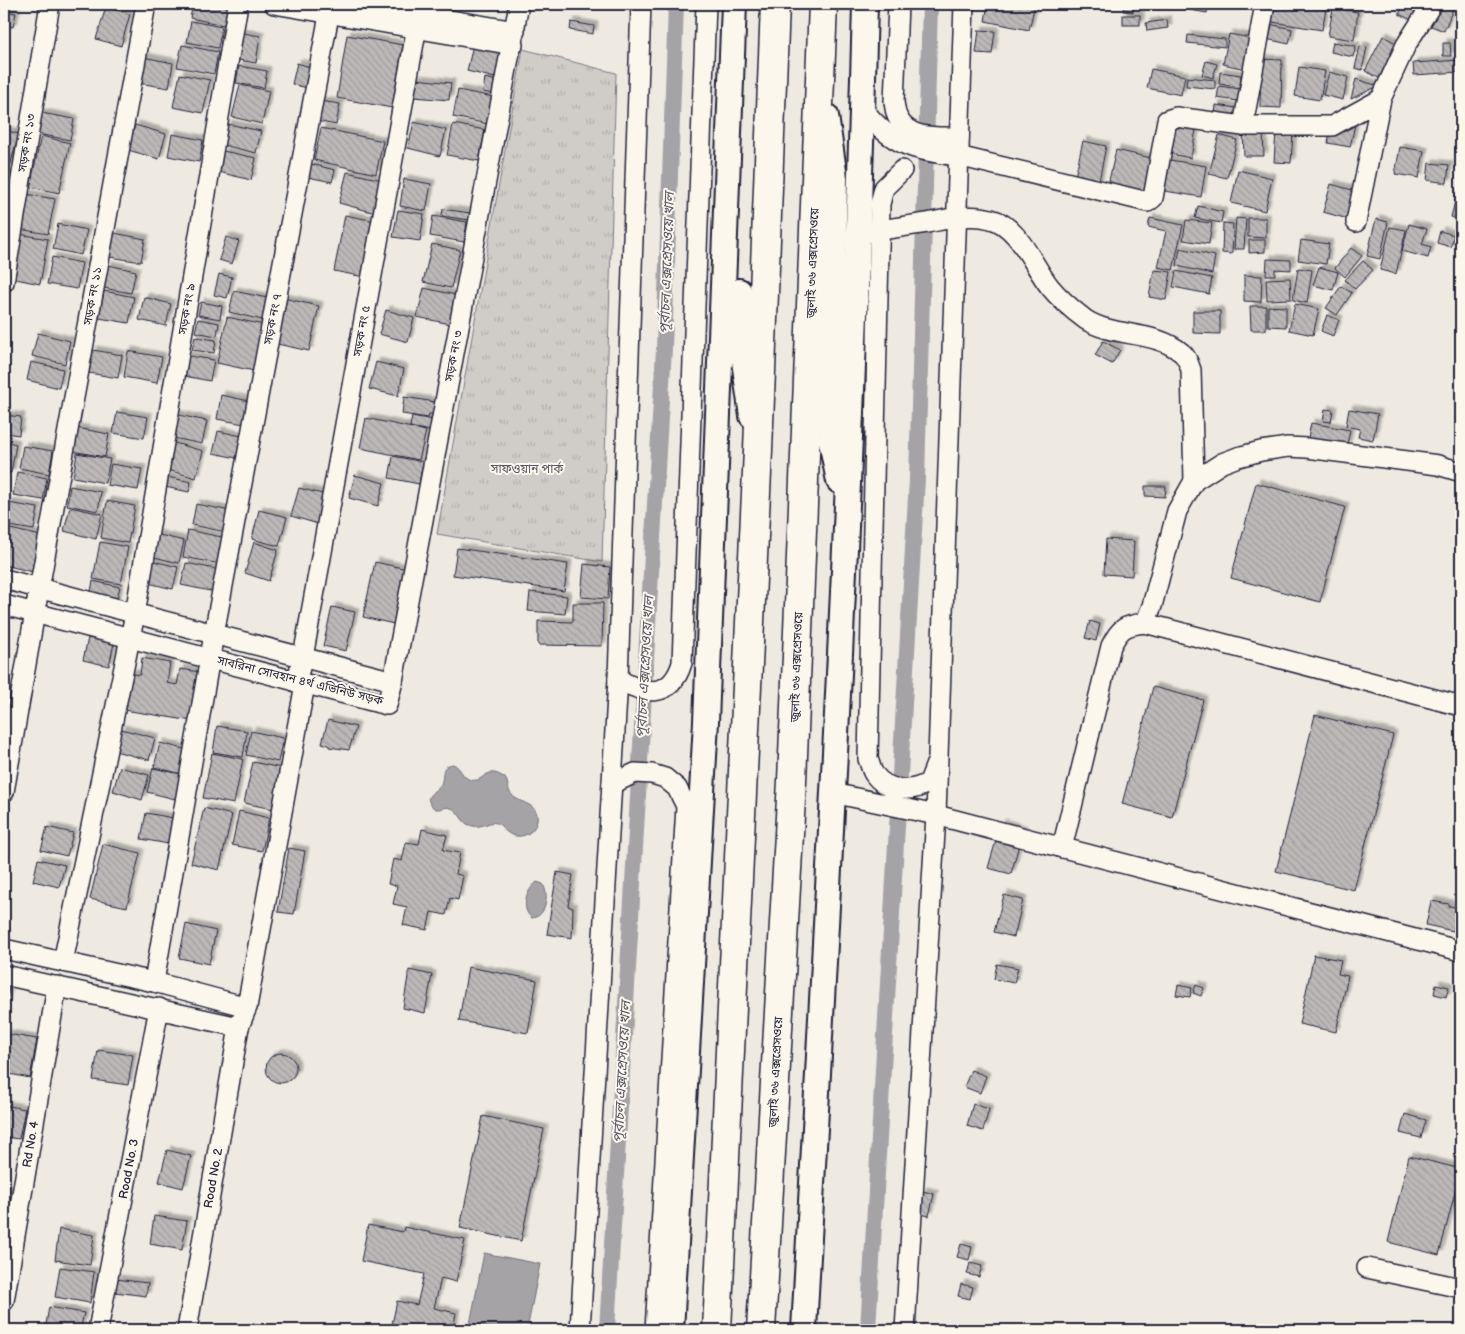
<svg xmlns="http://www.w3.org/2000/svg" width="1465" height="1334" font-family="'Balsamiq Sans','Noto Sans Bengali',sans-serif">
	<defs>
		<pattern id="grass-tufts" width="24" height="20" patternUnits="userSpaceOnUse" patternTransform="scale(1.25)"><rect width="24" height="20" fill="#d0cdc9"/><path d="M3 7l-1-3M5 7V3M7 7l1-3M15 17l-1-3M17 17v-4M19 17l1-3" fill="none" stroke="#b2b0ae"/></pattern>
		<pattern id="building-back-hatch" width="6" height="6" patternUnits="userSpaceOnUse" patternTransform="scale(1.25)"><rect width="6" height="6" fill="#bcb8b8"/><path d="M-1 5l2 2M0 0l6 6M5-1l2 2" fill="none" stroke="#a19e9f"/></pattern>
		<filter id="shadow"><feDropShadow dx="4" dy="-4" stdDeviation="1" flood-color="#0004"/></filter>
	</defs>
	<rect width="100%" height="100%" fill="#eeeae2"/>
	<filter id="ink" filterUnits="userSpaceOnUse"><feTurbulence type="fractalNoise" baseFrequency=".02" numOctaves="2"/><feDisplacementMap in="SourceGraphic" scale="10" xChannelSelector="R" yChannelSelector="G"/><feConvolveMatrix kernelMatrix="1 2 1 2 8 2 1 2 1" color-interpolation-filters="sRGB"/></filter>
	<g filter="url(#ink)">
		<!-- grass -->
		<polygon fill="url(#grass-tufts)" stroke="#797882" points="523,49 616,73 602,562 437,534"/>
		<!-- water -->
		<g fill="#a6a3a7" stroke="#716f7c">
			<path d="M453 764C461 767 462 778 471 780 485 783 485 764 505 778 509 783 507 790 512 795 519 804 543 803 536 824 532 835 518 840 508 833 503 830 502 825 497 823 488 820 481 831 467 824 461 820 458 810 451 808 444 805 437 814 431 805 423 795 437 791 441 784 445 775 439 766 453 764Z"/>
			<path d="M537 882 543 884C549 895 547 916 532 918 520 909 526 890 537 882Z"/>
			<polygon points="484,1253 540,1264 527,1330 501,1330 470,1324"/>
		</g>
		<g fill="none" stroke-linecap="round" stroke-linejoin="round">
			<!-- canal -->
			<g stroke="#a6a3a7" stroke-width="16">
				<polyline points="607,1330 664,349 676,4"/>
				<polyline points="868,1330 917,479 930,4"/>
			</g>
		</g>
		<!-- building -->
		<g fill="url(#building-back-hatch)" stroke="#22223b" filter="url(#shadow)">
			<polygon points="193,4 228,4 224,25 190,18"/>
			<polygon points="988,4 1035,4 1029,30 985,21"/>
			<polygon points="1124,4 1134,4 1133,12 1123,11"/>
			<polygon points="1174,4 1209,4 1207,13 1173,7"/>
			<polygon points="1269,4 1297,4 1326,9 1322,30 1266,21"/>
			<polygon points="1404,4 1422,4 1414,21 1399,14"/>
			<polygon points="1440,4 1455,4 1444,31 1431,26"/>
			<polygon points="106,7 130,14 121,46 96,39"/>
			<polygon points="1333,8 1358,12 1354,40 1328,36"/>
			<polygon points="4,11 16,13 13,27 4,26"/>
			<rect x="1123" y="15" width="17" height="10"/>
			<polygon points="1167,20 1168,28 1147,31 1146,23"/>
			<polygon points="191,21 222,27 218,48 187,42"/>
			<polygon points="571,22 594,26 593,34 570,30"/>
			<polygon points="1269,24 1292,29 1289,44 1266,39"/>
			<polygon points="979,30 995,31 992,54 976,53"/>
			<polygon points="237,32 260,36 256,63 233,59"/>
			<polygon points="1229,34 1256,39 1250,70 1223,64"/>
			<polygon points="347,35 403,45 392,108 337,98"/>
			<polygon points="1188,35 1225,39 1225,47 1187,43"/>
			<rect x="1457" y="35" width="4" height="20"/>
			<polygon points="1383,36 1396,43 1379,78 1365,71"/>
			<polygon points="1333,42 1356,46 1353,57 1331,52"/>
			<polygon points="1443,43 1450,43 1451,56 1443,56"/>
			<polygon points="182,45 218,52 214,74 177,67"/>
			<polygon points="473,45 505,53 499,79 467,71"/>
			<polygon points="1360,46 1367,47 1362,70 1355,68"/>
			<polygon points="143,57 173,63 169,88 138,83"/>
			<polygon points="1261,59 1282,60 1281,108 1260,107"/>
			<polygon points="1461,60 1461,72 1414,75 1413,63"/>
			<polygon points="1206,61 1217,64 1213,78 1202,75"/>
			<polygon points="297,63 313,68 307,88 292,84"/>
			<polygon points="239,66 267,71 264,88 236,83"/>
			<polygon points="1299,67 1325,71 1320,100 1295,96"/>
			<polygon points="1151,69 1185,76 1181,95 1147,88"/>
			<polygon points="1220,72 1241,75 1240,87 1219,84"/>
			<polygon points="1329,72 1348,77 1343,100 1323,95"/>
			<polygon points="180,74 210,80 203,113 173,107"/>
			<polygon points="1187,77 1215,80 1215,89 1186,86"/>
			<polygon points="485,78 501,82 498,95 483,92"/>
			<polygon points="416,79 451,83 449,100 414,97"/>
			<polygon points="1356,79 1378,86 1351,99"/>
			<polygon points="240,85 269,91 262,124 232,117"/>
			<polygon points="1219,86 1240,89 1238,101 1217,98"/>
			<polygon points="458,90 493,97 488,124 453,117"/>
			<polygon points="320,101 340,104 336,125 316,121"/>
			<polygon points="1216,105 1237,108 1236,119 1215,116"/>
			<polygon points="36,112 74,119 70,140 32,133"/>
			<polygon points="1356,120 1350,147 1328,143 1330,129"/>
			<polygon points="414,122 446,130 440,156 408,148"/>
			<polygon points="228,124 261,131 256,153 223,145"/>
			<polygon points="453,124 485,130 479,161 447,155"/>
			<polygon points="135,125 166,134 159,159 128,150"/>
			<polygon points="1175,126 1196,129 1191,158 1170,154"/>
			<polygon points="321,128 383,141 376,174 314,160"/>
			<polygon points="4,130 19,134 9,169 4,168"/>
			<polygon points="1276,130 1293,132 1291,163 1274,162"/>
			<polygon points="1243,132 1263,132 1264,156 1244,156"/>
			<polygon points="172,134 203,140 199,162 168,156"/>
			<polygon points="1219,135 1237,140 1227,178 1209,174"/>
			<polygon points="41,136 70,143 59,193 30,187"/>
			<polygon points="1083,141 1106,146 1098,186 1074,181"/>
			<polygon points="1400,147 1424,151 1419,178 1395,174"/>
			<polygon points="1116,150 1151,158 1143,197 1107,189"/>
			<polygon points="223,151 256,158 251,180 218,172"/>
			<polygon points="1164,159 1206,166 1201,197 1159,190"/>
			<polygon points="1429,163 1449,165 1447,183 1427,180"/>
			<polygon points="311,164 335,170 332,182 308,177"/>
			<polygon points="1238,170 1272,178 1265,211 1231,203"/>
			<polygon points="347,172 386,181 379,214 339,203"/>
			<polygon points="4,174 13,176 4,209"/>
			<polygon points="1461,178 1461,220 1451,217"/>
			<polygon points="404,179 431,184 426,211 400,206"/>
			<polygon points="1331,184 1355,191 1348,219 1323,212"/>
			<polygon points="26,194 55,199 48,234 19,229"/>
			<polygon points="1198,206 1223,212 1221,223 1195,218"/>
			<polygon points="443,209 470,213 469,220 442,216"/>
			<polygon points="398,210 424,214 420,241 393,237"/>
			<polygon points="345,215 375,221 364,277 334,271"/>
			<polygon points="433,216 467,222 464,242 430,236"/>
			<polygon points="1150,218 1183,225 1173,270 1158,267 1166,231 1148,227"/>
			<polygon points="1236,218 1246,219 1244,249 1234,249"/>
			<polygon points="1248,218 1266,218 1266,238 1248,237"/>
			<polygon points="1376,219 1388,222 1380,259 1367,256"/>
			<polygon points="1186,220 1212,223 1209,244 1183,240"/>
			<polygon points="1223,223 1233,224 1232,254 1222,253"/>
			<polygon points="58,224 87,230 81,255 53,249"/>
			<polygon points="1409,224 1427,229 1422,244 1431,247 1428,258 1402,251"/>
			<polygon points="1390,227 1406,230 1396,274 1380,270"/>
			<polygon points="1440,231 1454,235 1451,247 1437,243"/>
			<polygon points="114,233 145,239 141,262 110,257"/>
			<polygon points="19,234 48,239 40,284 11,278"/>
			<polygon points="226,237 239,241 232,264 219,260"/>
			<polygon points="1249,240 1265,240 1265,252 1249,253"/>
			<polygon points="1301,240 1329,244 1326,264 1298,260"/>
			<polygon points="432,244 460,250 451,288 423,282"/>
			<polygon points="1180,248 1215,256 1212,274 1177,266"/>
			<polygon points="1351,248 1362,256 1345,277 1335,268"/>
			<polygon points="52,257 82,263 77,289 47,284"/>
			<polygon points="1267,259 1291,260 1291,270 1275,269 1275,275 1266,275"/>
			<polygon points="1363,261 1373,270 1355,289 1345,280"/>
			<polygon points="108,265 136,271 131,293 103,288"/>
			<polygon points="1319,267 1338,272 1333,290 1313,285"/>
			<polygon points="1298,268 1312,270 1307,303 1293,300"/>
			<polygon points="1154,270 1171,272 1166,300 1149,297"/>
			<polygon points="1176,271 1212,278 1209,294 1173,287"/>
			<polygon points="219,274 232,277 227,298 214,295"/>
			<polygon points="1244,275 1262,276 1261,302 1244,301"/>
			<polygon points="1290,278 1291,299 1267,300 1266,279"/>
			<polygon points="1341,286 1352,293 1337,315 1326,308"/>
			<polygon points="424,288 456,295 450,324 417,317"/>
			<polygon points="104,291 134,297 129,323 99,318"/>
			<polygon points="234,291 267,298 262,320 229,312"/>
			<polygon points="144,297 171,304 166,326 139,320"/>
			<polygon points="283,298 319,306 309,351 273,343"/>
			<polygon points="201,302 222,306 220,319 198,315"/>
			<polygon points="1295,304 1319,309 1313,335 1289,330"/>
			<polygon points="1250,306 1266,306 1266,330 1251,330"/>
			<polygon points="1268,306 1286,307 1286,327 1268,326"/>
			<polygon points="386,310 414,318 408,342 379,334"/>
			<polygon points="1193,311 1220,311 1220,334 1193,333"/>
			<polygon points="1327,315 1339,320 1333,336 1321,331"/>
			<polygon points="227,317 264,325 254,371 217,363"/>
			<polygon points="198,319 219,323 217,336 195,332"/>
			<polygon points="38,333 70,341 65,364 32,356"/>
			<polygon points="195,337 216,340 214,353 192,350"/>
			<polygon points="1103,341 1120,350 1112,364 1095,355"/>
			<polygon points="93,350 122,355 118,378 89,373"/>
			<polygon points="128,351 162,357 157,383 124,377"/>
			<polygon points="183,355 214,360 210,381 179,375"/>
			<polygon points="31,362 63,369 59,388 27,380"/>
			<polygon points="376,362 404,369 398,396 369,389"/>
			<polygon points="221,395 249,401 244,424 217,419"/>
			<polygon points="404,397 435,402 434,414 429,414 428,418 402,414"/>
			<polygon points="1325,409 1333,410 1331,422 1323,421"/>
			<polygon points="1349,409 1378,414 1373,440 1358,437 1360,429 1346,426"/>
			<polygon points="117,412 148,417 144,438 113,433"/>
			<polygon points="174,414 207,421 202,444 169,437"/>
			<polygon points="4,415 21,417 19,435 4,433"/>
			<polygon points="412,416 439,421 436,432 410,427"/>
			<polygon points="366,418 426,431 419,460 360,448"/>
			<polygon points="1311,423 1350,430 1347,445 1308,438"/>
			<polygon points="77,428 109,434 105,457 72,451"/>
			<polygon points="218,431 246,437 241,459 213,453"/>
			<polygon points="4,441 16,444 11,473 4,472"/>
			<polygon points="171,442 203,451 196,478 164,469"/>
			<polygon points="23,446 53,451 49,474 19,468"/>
			<polygon points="77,453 110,459 105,483 73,477"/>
			<polygon points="393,456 423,462 419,484 389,478"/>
			<polygon points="111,464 142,469 138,490 107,485"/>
			<polygon points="17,472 47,478 43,500 13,495"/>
			<polygon points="355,475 384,483 378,506 349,498"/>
			<polygon points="163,476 191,482 189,492 160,486"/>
			<polygon points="1256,483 1345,507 1320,602 1231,578"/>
			<polygon points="70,486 101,492 98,511 67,505"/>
			<polygon points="1145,486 1166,486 1165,497 1145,496"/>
			<polygon points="299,488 326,495 318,524 291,516"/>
			<polygon points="107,501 135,506 128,543 101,538"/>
			<polygon points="8,503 38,508 34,530 4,525"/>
			<polygon points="196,504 230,511 226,532 192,525"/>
			<polygon points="70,507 102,514 96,539 64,531"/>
			<polygon points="259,510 287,517 279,546 252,539"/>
			<polygon points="6,528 41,536 33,572 4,565 4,537"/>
			<polygon points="188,530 226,538 221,564 183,557"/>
			<polygon points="155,534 184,541 179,563 150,556"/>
			<polygon points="1106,539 1134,541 1132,576 1104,574"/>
			<polygon points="100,542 128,547 121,584 93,579"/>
			<polygon points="254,542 278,550 269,581 245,573"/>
			<polygon points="457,548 568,564 564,591 453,575"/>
			<polygon points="149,560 178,567 173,589 144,582"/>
			<polygon points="375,562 407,569 394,624 363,617"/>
			<polygon points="186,563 220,570 215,592 181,585"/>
			<polygon points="584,564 610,567 608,599 581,597"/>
			<polygon points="93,581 120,587 116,602 90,596"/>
			<polygon points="530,592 567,596 565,614 528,611"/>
			<polygon points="573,603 603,603 602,646 538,645 538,621 573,622"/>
			<polygon points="332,607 355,612 346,651 323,646"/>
			<polygon points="1090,621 1100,624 1096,641 1085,638"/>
			<polygon points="88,638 114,643 109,666 83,660"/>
			<polygon points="142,658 170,663 167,683 177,685 180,669 200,672 192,721 124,710 130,673 140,675"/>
			<polygon points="1153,687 1203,700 1172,817 1122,804"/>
			<polygon points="1315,715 1393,735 1354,890 1276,871"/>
			<polygon points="328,720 356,727 349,750 329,747 329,745 322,743"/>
			<polygon points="217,726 247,731 243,757 213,752"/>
			<polygon points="121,729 155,738 149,760 115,751"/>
			<polygon points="251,731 283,738 278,762 246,755"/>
			<polygon points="160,743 188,750 182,774 154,767"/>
			<polygon points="212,753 243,759 234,804 203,798"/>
			<polygon points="253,762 281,768 272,809 244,803"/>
			<polygon points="120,767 149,775 142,800 113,791"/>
			<polygon points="153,768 181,774 175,799 147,792"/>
			<polygon points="204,808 232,815 219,870 191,863"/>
			<polygon points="239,811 269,818 262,851 232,845"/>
			<polygon points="146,813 179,819 174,845 141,839"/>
			<polygon points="1001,823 1023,830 1011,874 988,868"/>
			<polygon points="47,827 73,833 67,856 41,850"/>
			<polygon points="422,829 447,835 443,850 460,853 456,874 463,876 458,900 450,898 446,915 431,912 427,930 403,925 407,907 393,904 397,886 388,884 393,859 402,861 406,842 419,844"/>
			<polygon points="103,844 140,853 127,907 90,899"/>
			<polygon points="289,848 305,851 294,914 278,912"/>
			<polygon points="38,859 65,865 59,887 33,881"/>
			<polygon points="557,872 573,875 568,906 573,908 572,938 547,934"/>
			<polygon points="1004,895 1023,900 1014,937 994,932"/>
			<polygon points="1431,901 1449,904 1449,906 1459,908 1453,931 1426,925"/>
			<polygon points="186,924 216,931 209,964 179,958"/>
			<polygon points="1314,955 1341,960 1338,974 1348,976 1336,1032 1299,1024"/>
			<polygon points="997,964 1018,968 1014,983 994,979"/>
			<polygon points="468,967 537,980 528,1033 459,1021"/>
			<polygon points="409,970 432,975 425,1013 403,1008"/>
			<polygon points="4,983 10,984 4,1011"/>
			<polygon points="1436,984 1449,987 1446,997 1434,994"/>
			<polygon points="1178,985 1192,988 1190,997 1176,995"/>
			<polygon points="1196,985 1204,988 1201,996 1193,993"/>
			<polygon points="7,1034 37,1039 30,1078 4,1073 4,1053"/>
			<polygon points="98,1050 133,1055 128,1085 93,1080"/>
			<circle cx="281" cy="1068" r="15"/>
			<polygon points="971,1070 986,1076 980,1093 964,1087"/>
			<polygon points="973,1104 989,1109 983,1131 967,1126"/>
			<polygon points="4,1105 25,1109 19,1139 4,1137"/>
			<polygon points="1405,1114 1426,1120 1421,1138 1400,1133"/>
			<polygon points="483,1116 544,1129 521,1241 460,1228"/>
			<polygon points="167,1150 191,1156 183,1188 159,1182"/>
			<polygon points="1409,1156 1461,1169 1439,1255 1388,1242"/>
			<polygon points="4,1189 9,1190 4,1221"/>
			<polygon points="923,1191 934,1194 929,1216 917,1213"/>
			<polygon points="154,1216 187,1221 182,1250 150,1244"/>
			<polygon points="368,1225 403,1232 404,1227 465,1240 456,1282 441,1278 434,1308 456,1313 453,1330 391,1329 397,1301 417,1305 424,1274 361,1261"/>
			<polygon points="59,1229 94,1235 90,1265 55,1260"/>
			<polygon points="961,1244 972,1247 969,1260 957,1257"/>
			<polygon points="970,1263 982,1266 979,1277 967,1274"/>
			<polygon points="60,1267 94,1272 90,1303 55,1297"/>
			<polygon points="116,1279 148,1283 146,1296 115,1292"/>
			<polygon points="961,1284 973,1287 970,1299 958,1296"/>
			<polygon points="49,1307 84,1313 80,1330 45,1330"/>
		</g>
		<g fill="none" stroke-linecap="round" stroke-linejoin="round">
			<defs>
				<g id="minor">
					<polyline points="274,4 513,45"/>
					<polyline points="355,4 515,31"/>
					<path d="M898 4 894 102C895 107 895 113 898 118 909 140 937 137 959 137"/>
					<path d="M863 109C891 145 914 151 958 156L1148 202 1153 198 1167 120 1176 117 1243 126H1332L1381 99"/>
					<polyline points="1243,126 1265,4"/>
					<path d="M902 170 884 188 880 204 868 759C870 763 871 770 874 774 887 792 912 793 929 782L936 764"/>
					<polyline points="1356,222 1381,99 1406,45 1432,4"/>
					<path d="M867 232C887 229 907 226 927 223 948 219 970 213 991 219 1019 226 1033 266 1050 287 1059 298 1074 311 1086 320 1115 338 1156 330 1182 353 1187 357 1189 364 1191 370L1194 481"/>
					<polyline points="4,282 50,4"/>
					<polyline points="4,579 393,681"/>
					<polyline points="4,605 387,705 393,681 519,4"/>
					<polyline points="1145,623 1152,606 1177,511 1194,481 1222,463 1238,457 1261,451 1288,447 1307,448 1438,465 1461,472"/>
					<path d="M618 679C645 695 671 699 682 663L706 4"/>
					<polyline points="296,682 303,657 421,4"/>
					<polyline points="612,784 635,773 652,774 665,778 677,788 686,806 655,1330"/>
					<polyline points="4,792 39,589 146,4"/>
					<polyline points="833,793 936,815 1461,951"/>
					<path d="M1062 848 1111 646C1120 628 1125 625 1145 623L1461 706"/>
					<polyline points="4,949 154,982 247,1007"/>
					<polyline points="63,962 135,614 238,4"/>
					<polyline points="4,975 239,1027"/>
					<polyline points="154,982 214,634 331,4"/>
					<polyline points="1367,1268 1461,1288"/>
					<path id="s1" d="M4 1301 57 986"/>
					<path id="s2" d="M98 1330 159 1008"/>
					<path id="s3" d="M187 1330 239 1027 247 1007 305 684"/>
					<polyline points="580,1330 618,679 641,4"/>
					<polyline points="905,1330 936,815 964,4"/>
				</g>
				<g id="major">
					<polyline points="826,116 835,178 831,441 839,481"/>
					<polyline points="739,291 739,326 752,416"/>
					<polyline points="671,1330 706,722 734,4"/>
					<path d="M804 1330C828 888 854 446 865 4"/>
				</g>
				<g id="highway">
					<polyline points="717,1330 758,450 775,4"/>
					<polyline points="761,1330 792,781 823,4"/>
				</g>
			</defs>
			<!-- minor casing -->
			<use href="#minor" stroke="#22223b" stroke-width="22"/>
			<!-- major casing -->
			<use href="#major" stroke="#22223b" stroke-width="28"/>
			<!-- highway casing -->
			<use href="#highway" stroke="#22223b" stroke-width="31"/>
			<!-- minor -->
			<use href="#minor" stroke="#fbf7ec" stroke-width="19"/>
			<!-- major -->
			<use href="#major" stroke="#fbf7ec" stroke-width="24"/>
			<!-- highway -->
			<use href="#highway" stroke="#fbf7ec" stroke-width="28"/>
		</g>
	</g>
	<g text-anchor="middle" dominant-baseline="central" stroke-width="4" stroke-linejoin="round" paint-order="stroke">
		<!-- street labels -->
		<g font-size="12" fill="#22223b" stroke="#fbf7ec">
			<text transform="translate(27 143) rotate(-81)">সড়ক নং ১৩</text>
			<text transform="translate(813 263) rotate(-88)">জুলাই ৩৬ এক্সপ্রেসওয়ে</text>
			<text transform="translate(93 296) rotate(-80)">সড়ক নং ১১</text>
			<text transform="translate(187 309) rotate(-80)">সড়ক নং ৯</text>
			<text transform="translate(273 319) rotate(-79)">সড়ক নং ৭</text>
			<text transform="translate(362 331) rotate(-80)">সড়ক নং ৫</text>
			<text transform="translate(454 356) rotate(-79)">সড়ক নং ৩</text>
			<text transform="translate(797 667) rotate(-88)">জুলাই ৩৬ এক্সপ্রেসওয়ে</text>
			<text transform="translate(300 681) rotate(14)">সাবরিনা সোবহান ৪র্থ এভিনিউ সড়ক</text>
			<text transform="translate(776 1072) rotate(-87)">জুলাই ৩৬ এক্সপ্রেসওয়ে</text>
			<text stroke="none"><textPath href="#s1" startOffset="159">Rd No. 4</textPath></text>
			<text stroke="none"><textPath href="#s2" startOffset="164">Road No. 3</textPath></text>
			<text stroke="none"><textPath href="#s3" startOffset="154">Road No. 2</textPath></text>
		</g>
		<!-- park labels -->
		<g font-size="12" fill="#565566" stroke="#fbf7ec">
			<text x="527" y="469">সাফওয়ান পার্ক</text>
		</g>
		<!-- water labels -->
		<g font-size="14" font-style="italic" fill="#575666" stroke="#fbf7ec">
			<text transform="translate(667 263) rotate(-88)">পূর্বাচল এক্সপ্রেসওয়ে খাল</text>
			<text transform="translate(645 667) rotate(-87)">পূর্বাচল এক্সপ্রেসওয়ে খাল</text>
			<text transform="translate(622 1072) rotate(-87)">পূর্বাচল এক্সপ্রেসওয়ে খাল</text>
		</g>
	</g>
	<!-- margin -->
	<rect width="1465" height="1334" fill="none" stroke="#fbf7ec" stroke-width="20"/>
	<rect x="10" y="10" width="1445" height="1314" fill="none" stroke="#22223b" stroke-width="2" filter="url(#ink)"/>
</svg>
